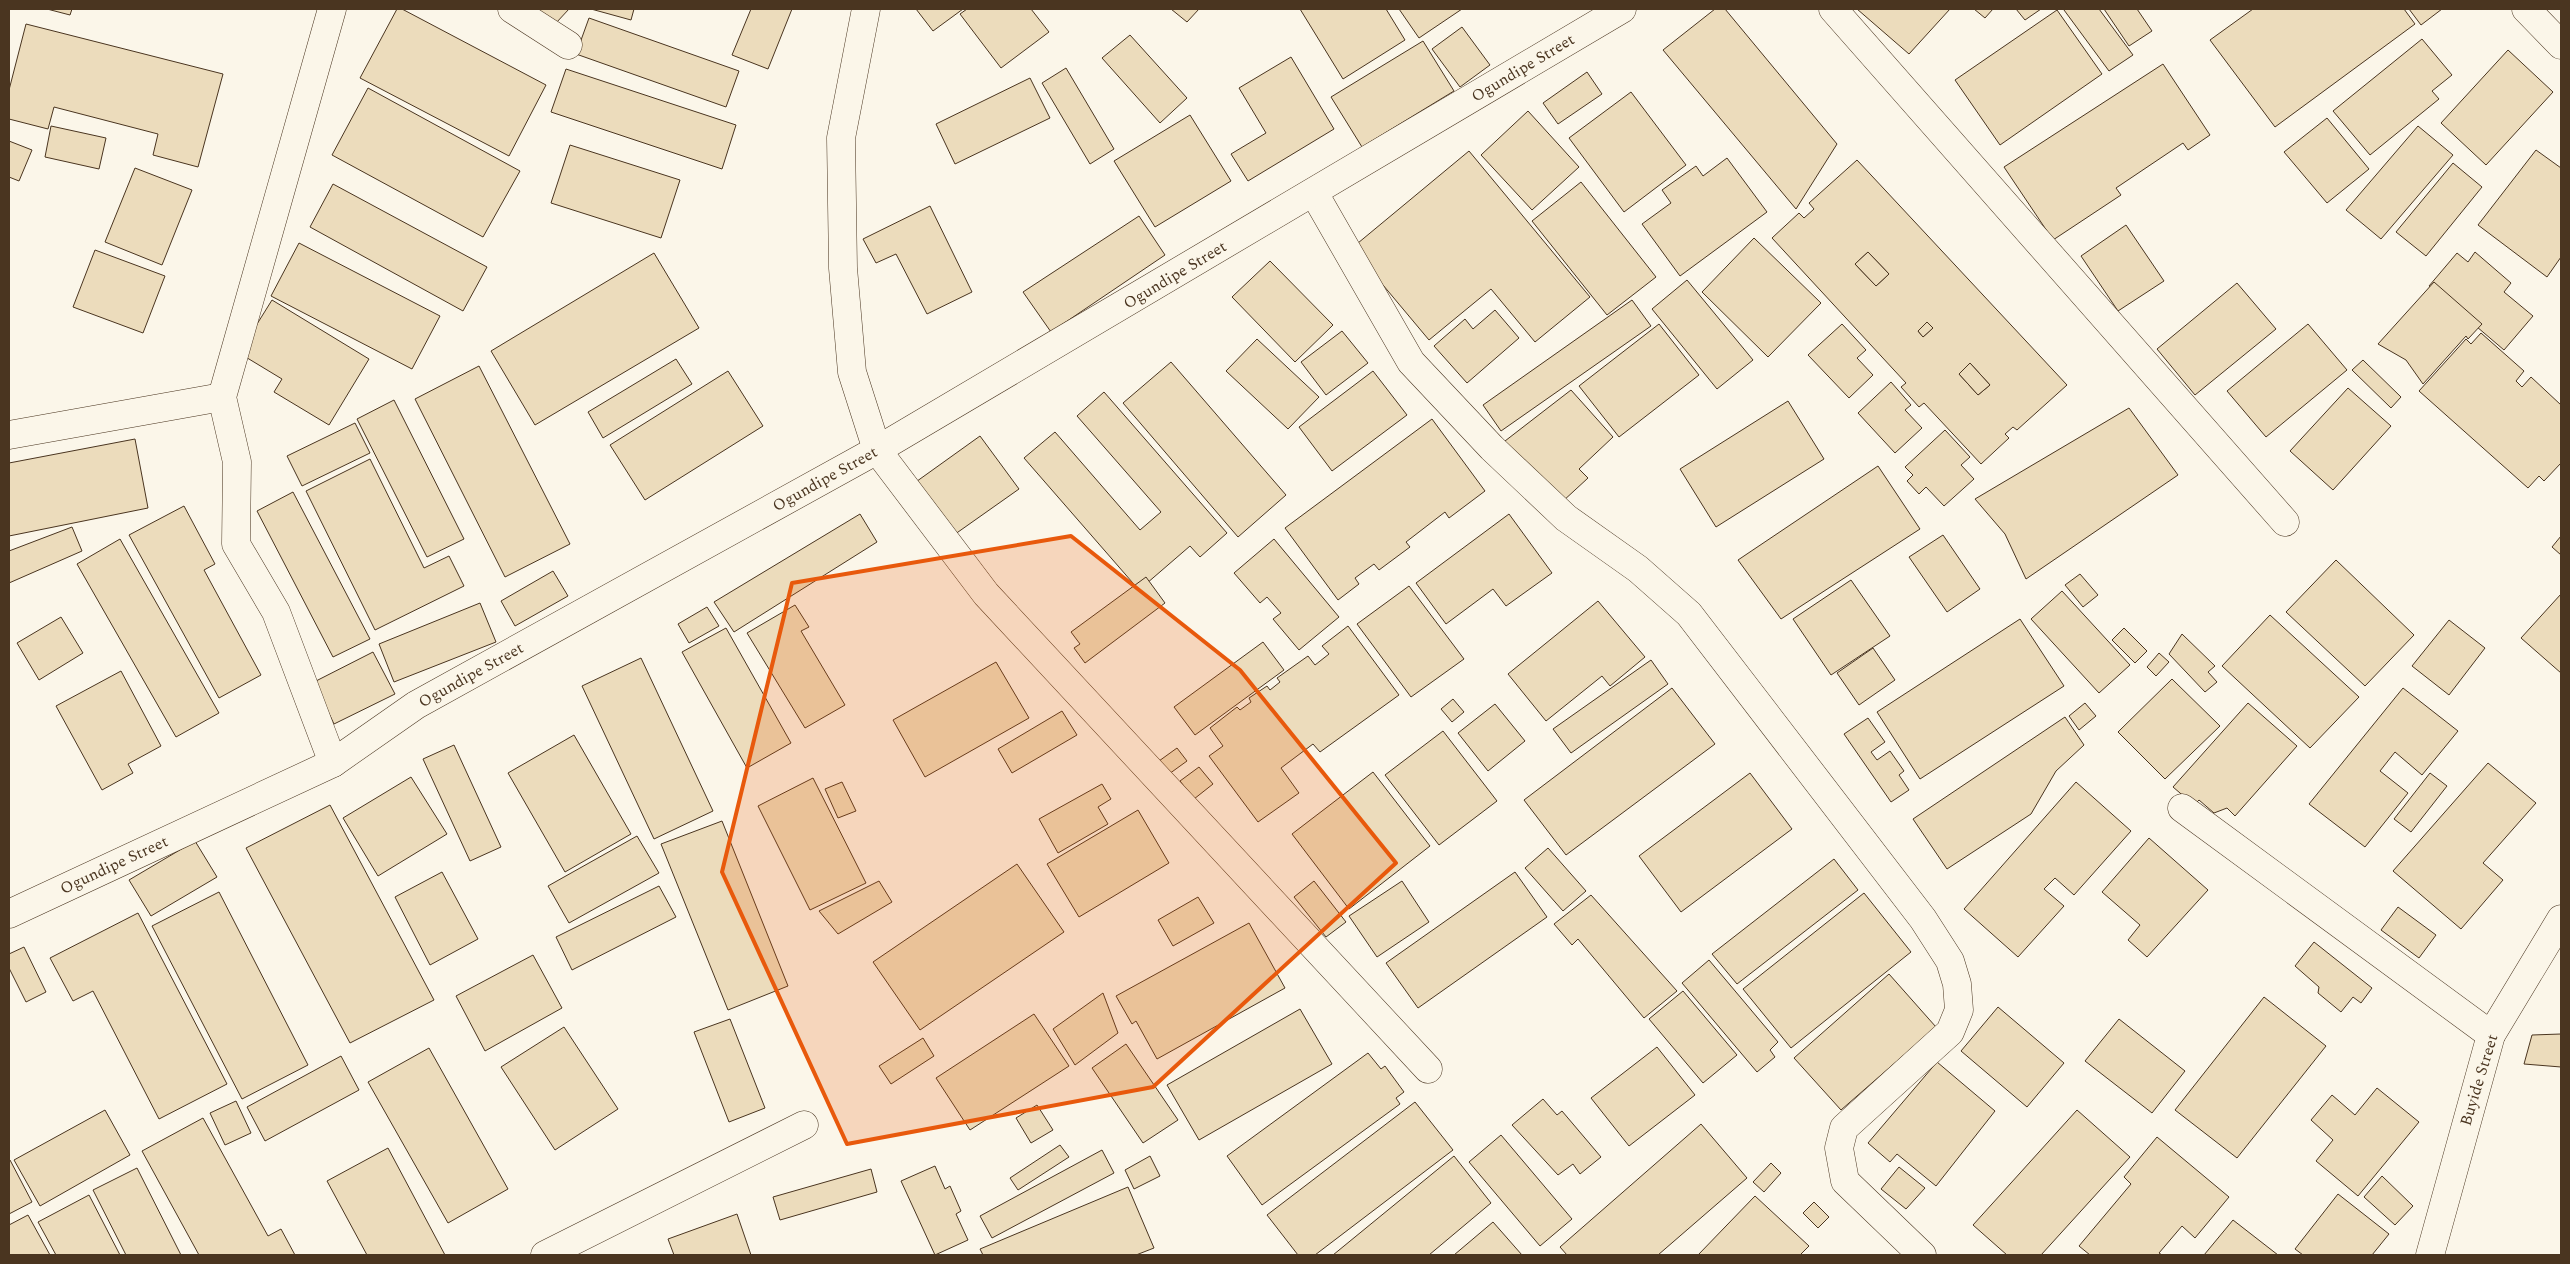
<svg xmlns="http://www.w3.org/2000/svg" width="2570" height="1264" font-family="Spectral,serif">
	<rect width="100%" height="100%" fill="#fbf6e9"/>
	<!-- building -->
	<g fill="#ecdcbc" stroke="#4a3520" fill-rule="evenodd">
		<polygon points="47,9 72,9 70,15"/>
		<polygon points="397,9 402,9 546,85 509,156 360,78"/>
		<polygon points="535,9 569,9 556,23"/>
		<polygon points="591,9 634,9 631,20"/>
		<polygon points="751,9 792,9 768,69 732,55"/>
		<polygon points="916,9 963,9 933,31"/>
		<polygon points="967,9 1031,9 1049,32 1001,68 960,14"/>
		<polygon points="1171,9 1199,9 1187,22"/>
		<polygon points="1300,9 1386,9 1405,40 1343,79"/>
		<polygon points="1399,9 1462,9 1419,38"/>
		<polygon points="1715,9 1725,9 1837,144 1796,209 1663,50"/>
		<polygon points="1857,9 1950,9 1909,54"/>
		<polygon points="1974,9 1993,9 1985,18"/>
		<polygon points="2016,9 2041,9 2025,20"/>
		<polygon points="2065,9 2099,9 2133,55 2109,71 2064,10"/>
		<polygon points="2104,9 2137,9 2152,31 2129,46"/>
		<polygon points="2253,9 2404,9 2415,24 2275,127 2210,40"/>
		<polygon points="2409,9 2442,9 2421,25"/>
		<polygon points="2057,10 2102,74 2000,145 1955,80"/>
		<polygon points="589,18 739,71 726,107 576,54"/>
		<polygon points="26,24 223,74 198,167 153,155 158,134 54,107 48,129 9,119 9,90"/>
		<polygon points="1462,27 1490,65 1460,87 1432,49"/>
		<polygon points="1130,35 1187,98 1160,123 1102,58"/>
		<polygon points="2422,39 2452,75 2432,91 2439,99 2370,155 2333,111"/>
		<polygon points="1423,41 1454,91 1362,147 1331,97"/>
		<polygon points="2508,50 2553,92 2486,165 2441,123"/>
		<polygon points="1291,57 1334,129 1248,181 1231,154 1266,133 1239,88"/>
		<polygon points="2163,64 2210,135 2188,150 2183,143 2116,188 2121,195 2053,240 2004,167"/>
		<polygon points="1066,68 1114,149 1090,164 1042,83"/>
		<polygon points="566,69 736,125 722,169 551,112"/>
		<polygon points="1587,72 1602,94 1558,124 1543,103"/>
		<polygon points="1030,78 1050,118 955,164 936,124"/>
		<polygon points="368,88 520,171 483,237 332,155"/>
		<polygon points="1631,92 1686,165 1624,212 1569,138"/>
		<polygon points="1528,111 1579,167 1532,210 1481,155"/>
		<polygon points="1190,115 1231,181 1155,227 1114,161"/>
		<polygon points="2327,118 2369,169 2327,203 2284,152"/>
		<polygon points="51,126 106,138 99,169 45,157"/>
		<polygon points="2418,126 2453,155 2381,239 2346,210"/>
		<polygon points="9,141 32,150 19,181 9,177"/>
		<polygon points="570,145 680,180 661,238 551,203"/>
		<polygon points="2536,150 2561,168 2561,257 2547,277 2478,225"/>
		<polygon points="1469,151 1590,297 1535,342 1491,289 1429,340 1352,248"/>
		<polygon points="1727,158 1767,212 1680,276 1642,224 1671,203 1662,190 1696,166 1703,176"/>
		<path d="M1857 160 2067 385 2017 430 2013 427 2005 434 2009 438 1981 464 1924 403 1919 407 1901 387 1906 383 1772 238 1799 213 1804 218 1814 209 1809 203ZM1868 252 1889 274 1876 286 1855 264ZM1927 322 1933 328 1923 337 1918 331ZM1970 363 1990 385 1978 395 1959 374Z"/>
		<polygon points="2453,163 2482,187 2426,256 2396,232"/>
		<polygon points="135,168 192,190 162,265 105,242"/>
		<polygon points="1581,182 1656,277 1607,315 1532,221"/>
		<polygon points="333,184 487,267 463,311 310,227"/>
		<polygon points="930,206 972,292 927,314 896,254 876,263 863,239"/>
		<polygon points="1139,216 1165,255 1051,332 1023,292"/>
		<polygon points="2126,225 2164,281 2118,311 2081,256"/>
		<polygon points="1754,238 1821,303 1768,357 1702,292"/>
		<polygon points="299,243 440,316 412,369 271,296"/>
		<polygon points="95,250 165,276 143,333 73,307"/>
		<polygon points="1868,252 1889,274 1876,286 1855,264"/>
		<polygon points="2475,252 2511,283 2504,292 2533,316 2504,350 2429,286 2457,253 2468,262"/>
		<polygon points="654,253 699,328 535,425 491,351"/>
		<polygon points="1270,261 1333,325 1295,362 1232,297"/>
		<polygon points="1687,280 1753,360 1717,389 1652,309"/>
		<polygon points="2434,282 2482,324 2468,339 2466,336 2423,384 2406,360 2378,344"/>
		<polygon points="2237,283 2276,329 2195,395 2157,349"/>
		<polygon points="272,300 369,359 329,425 274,392 282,379 239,353"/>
		<polygon points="1632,300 1651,326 1501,431 1483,405"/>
		<polygon points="1495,310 1519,338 1467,383 1434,346 1465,319 1473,329"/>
		<polygon points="1927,322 1933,328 1923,337 1918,331"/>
		<polygon points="1659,324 1699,375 1619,437 1579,386"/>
		<polygon points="1842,324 1866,350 1857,358 1873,375 1849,398 1808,355"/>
		<polygon points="2308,324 2347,370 2266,437 2227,391"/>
		<polygon points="1342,331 1368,363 1326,395 1301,362"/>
		<polygon points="2481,333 2524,371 2516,381 2522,387 2531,377 2561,405 2561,463 2544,481 2539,476 2528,488 2419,391 2466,339 2471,344"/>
		<polygon points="1257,339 1319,397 1288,429 1226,371"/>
		<polygon points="676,359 692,384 603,438 588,412"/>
		<polygon points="2363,360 2401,397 2391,408 2352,370"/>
		<polygon points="1171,362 1286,495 1238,537 1123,403"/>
		<polygon points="1970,363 1990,385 1978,395 1959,374"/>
		<polygon points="479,366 570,544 505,577 415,399"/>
		<polygon points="728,371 763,426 645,500 610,445"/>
		<polygon points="1373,371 1407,415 1332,471 1299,427"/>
		<polygon points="1891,382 1911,405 1905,410 1922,428 1895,453 1858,413"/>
		<polygon points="2348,388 2391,426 2333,490 2290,451"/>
		<polygon points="1571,390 1613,437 1579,469 1588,478 1562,502 1505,441"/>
		<polygon points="1104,392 1227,533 1200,557 1190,546 1139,590 1024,458 1055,432 1140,530 1161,512 1077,416"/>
		<polygon points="394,400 464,539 427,557 357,419"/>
		<polygon points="1788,401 1824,459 1716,527 1680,469"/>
		<polygon points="2129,408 2178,475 2026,579 2005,534 1975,499"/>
		<polygon points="1432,419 1485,491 1449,518 1445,512 1406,542 1410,547 1379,570 1374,564 1355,578 1359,584 1338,600 1285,528"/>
		<polygon points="355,423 370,453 302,486 287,456"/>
		<polygon points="1945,430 1970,457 1961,465 1974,479 1944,506 1926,487 1919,494 1907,481 1913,475 1905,467"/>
		<polygon points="980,436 1019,489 951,537 913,484"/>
		<polygon points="135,439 148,508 9,536 9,463"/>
		<polygon points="370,459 424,568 449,556 464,586 375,630 306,491"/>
		<polygon points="1878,466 1920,529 1781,619 1738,560"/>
		<polygon points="293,492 370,639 333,657 257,511"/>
		<polygon points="184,506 215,564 204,570 261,675 219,698 129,535"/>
		<polygon points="860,514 877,542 734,632 714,602"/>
		<polygon points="1509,514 1552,573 1506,606 1493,589 1446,624 1416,583"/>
		<polygon points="72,527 82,551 9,583 9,551"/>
		<polygon points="1943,535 1980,589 1947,612 1909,557"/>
		<polygon points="2561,536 2561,555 2552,547"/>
		<polygon points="120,539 219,713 176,737 77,564"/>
		<polygon points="1274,539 1339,617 1299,650 1273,619 1281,613 1267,597 1260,603 1234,573"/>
		<polygon points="2336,560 2414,635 2365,686 2286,612"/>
		<polygon points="553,571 568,596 515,626 501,601"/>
		<polygon points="2080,574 2098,595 2083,607 2065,585"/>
		<polygon points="1146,577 1165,603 1085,663 1074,648 1080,644 1071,632"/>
		<polygon points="1851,580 1890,636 1831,675 1793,619"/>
		<polygon points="1409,586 1464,659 1411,697 1357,624"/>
		<polygon points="2062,591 2130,665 2099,693 2031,619"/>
		<polygon points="2561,594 2561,673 2521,638"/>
		<polygon points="1598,601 1645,657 1610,686 1602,676 1546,721 1508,674"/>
		<polygon points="480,603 496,642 394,682 379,644"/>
		<polygon points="795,605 809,627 801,631 845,705 805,728 747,633"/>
		<polygon points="707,607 719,626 689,643 678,624"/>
		<polygon points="2270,615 2359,697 2310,748 2222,666"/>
		<polygon points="61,617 83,653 39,680 17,643"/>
		<polygon points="2020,619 2064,686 1920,779 1877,712"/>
		<polygon points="2449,620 2485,648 2449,695 2412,666"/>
		<polygon points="1348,626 1399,695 1320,752 1313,744 1281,768 1299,793 1258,822 1209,756 1223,746 1210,728 1237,707 1240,710 1251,702 1249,698 1267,686 1270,690 1280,682 1277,678 1308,656 1315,665 1329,654 1322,646"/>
		<polygon points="726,628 791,743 747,768 682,652"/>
		<polygon points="2124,628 2147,651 2135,663 2112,640"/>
		<polygon points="2182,634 2215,666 2208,672 2217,682 2205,692 2169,654"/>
		<polygon points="1263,642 1284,670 1195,735 1174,707"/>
		<polygon points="1873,648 1895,680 1859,705 1837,673"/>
		<polygon points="373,652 395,694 334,724 314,682"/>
		<polygon points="2159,653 2169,662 2156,676 2147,667"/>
		<polygon points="641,658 713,811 654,839 582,686"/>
		<polygon points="1651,660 1668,684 1571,753 1553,729"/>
		<polygon points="996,662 1029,718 925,777 893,720"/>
		<polygon points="121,671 161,746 128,764 133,773 102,790 56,706"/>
		<polygon points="2172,679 2220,726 2165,779 2118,732"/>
		<polygon points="1672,688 1715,744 1566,855 1524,800"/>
		<polygon points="2403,688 2458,731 2422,775 2395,752 2380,771 2408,793 2365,847 2309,804"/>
		<polygon points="1453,699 1464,712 1452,722 1441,709"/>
		<polygon points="2085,703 2096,716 2079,730 2069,716"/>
		<polygon points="2248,703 2297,746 2235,816 2227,808 2214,813 2199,800 2194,805 2173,787"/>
		<polygon points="1495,704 1525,741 1488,771 1458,733"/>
		<polygon points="1062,711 1077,735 1012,773 998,749"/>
		<polygon points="2065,717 2084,745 2056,771 2031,814 1947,869 1913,819"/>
		<polygon points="1868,718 1885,742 1871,752 1877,760 1890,751 1904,771 1899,775 1909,790 1891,802 1844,734"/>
		<polygon points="1443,731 1497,801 1439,845 1385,775"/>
		<polygon points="574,735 631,834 565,872 508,773"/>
		<polygon points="454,745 501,847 470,861 423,759"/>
		<polygon points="1177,748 1187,761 1169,774 1159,761"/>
		<polygon points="2488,763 2536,803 2483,863 2503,880 2461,929 2393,871"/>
		<polygon points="1199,767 1213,784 1194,799 1180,781"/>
		<polygon points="1373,772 1430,846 1349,909 1292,834"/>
		<polygon points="1750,773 1792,829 1681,912 1639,856"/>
		<polygon points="2430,773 2447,786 2411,832 2394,819"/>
		<polygon points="411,777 447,834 378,876 343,818"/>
		<polygon points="813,778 866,883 810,910 758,806"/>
		<polygon points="842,782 856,811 838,818 825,789"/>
		<polygon points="2076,782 2131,831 2074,895 2055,878 2044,889 2064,906 2018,957 1964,909"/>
		<polygon points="1102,784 1111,799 1098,807 1108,824 1058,853 1039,819"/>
		<polygon points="330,805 434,1000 350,1043 246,848"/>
		<polygon points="1138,810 1169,863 1079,917 1047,864"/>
		<polygon points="722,821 788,986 728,1010 661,844"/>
		<polygon points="637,836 659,873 569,923 548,886"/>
		<polygon points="2149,838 2208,890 2147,957 2128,940 2140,925 2102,892"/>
		<polygon points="195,841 217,877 151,916 129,880"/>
		<polygon points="1548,848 1586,891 1563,911 1525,868"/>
		<polygon points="1834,859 1858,890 1737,984 1712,954"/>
		<polygon points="1017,864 1064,932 920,1030 873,962"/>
		<polygon points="442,872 478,939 430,965 395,897"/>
		<polygon points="1515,872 1547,917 1418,1008 1386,963"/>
		<polygon points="879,881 892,902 838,934 819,911"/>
		<polygon points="1314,881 1346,922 1326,937 1294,897"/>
		<polygon points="1402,881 1429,922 1377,957 1349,916"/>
		<polygon points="659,886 676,917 572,970 556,937"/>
		<polygon points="219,892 308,1065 242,1099 152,926"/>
		<polygon points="1864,893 1911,952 1791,1048 1743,989"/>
		<polygon points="1591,895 1677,991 1644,1018 1578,939 1572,945 1554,924"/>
		<polygon points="1198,897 1214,923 1173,946 1158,920"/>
		<polygon points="2398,907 2436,935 2419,958 2381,930"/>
		<polygon points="138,913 227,1084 159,1119 93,991 73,1001 50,958"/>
		<polygon points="1249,923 1285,988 1157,1059 1136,1021 1132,1024 1116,996"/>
		<polygon points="2314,942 2372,988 2361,1003 2353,997 2341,1012 2318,993 2319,987 2295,966"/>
		<polygon points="24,947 46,992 26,1002 9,968 9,954"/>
		<polygon points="533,955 562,1008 485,1051 456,996"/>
		<polygon points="1709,960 1778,1042 1770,1050 1775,1057 1757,1072 1682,983"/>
		<polygon points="1889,974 1936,1027 1841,1110 1794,1058"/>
		<polygon points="1683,991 1737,1055 1703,1083 1649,1019"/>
		<polygon points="1103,993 1118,1033 1075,1065 1053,1029"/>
		<polygon points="2264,997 2326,1046 2237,1158 2175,1110"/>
		<polygon points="1998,1007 2064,1063 2027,1107 1961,1051"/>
		<polygon points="1300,1009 1332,1064 1199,1140 1167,1085"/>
		<polygon points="1034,1014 1069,1066 970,1130 936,1078"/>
		<polygon points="730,1019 765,1108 729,1122 694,1032"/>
		<polygon points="2119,1019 2185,1071 2152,1113 2085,1061"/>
		<polygon points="564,1027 618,1109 555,1150 501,1067"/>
		<polygon points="2561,1034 2561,1067 2524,1064 2532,1035"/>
		<polygon points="923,1038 934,1056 891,1084 879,1066"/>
		<polygon points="1126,1044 1178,1120 1143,1143 1092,1068"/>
		<polygon points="1657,1047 1695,1095 1629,1146 1591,1098"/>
		<polygon points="429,1048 508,1189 448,1223 368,1082"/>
		<polygon points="1368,1053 1381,1069 1385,1066 1404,1092 1396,1098 1400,1104 1262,1205 1227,1156"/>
		<polygon points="341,1056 359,1090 265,1141 247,1107"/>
		<polygon points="1937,1062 1995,1111 1936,1186 1897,1154 1890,1162 1868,1143"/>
		<polygon points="2377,1088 2419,1122 2358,1196 2316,1161 2333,1140 2311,1120 2332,1095 2355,1115"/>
		<polygon points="1543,1099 1557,1115 1562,1111 1601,1157 1580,1174 1573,1164 1558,1175 1512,1125"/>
		<polygon points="236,1101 251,1133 225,1145 210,1113"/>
		<polygon points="1415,1102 1453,1150 1315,1255 1298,1255 1267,1215"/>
		<polygon points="1037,1105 1053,1130 1031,1143 1016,1118"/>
		<polygon points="105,1110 130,1155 40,1206 14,1160"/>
		<polygon points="2077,1110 2130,1157 2041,1255 2007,1255 1973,1225"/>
		<polygon points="203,1118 268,1236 281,1229 295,1255 199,1255 142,1151"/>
		<polygon points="1701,1124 1747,1178 1658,1255 1567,1255 1560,1247"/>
		<polygon points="1501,1135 1572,1219 1540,1246 1469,1162"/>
		<polygon points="2157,1137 2229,1197 2195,1238 2182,1226 2159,1253 2162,1255 2090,1255 2079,1246 2131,1184 2124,1177"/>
		<polygon points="1060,1145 1069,1157 1018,1190 1010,1178"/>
		<polygon points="388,1148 445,1255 367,1255 327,1181"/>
		<polygon points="1102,1150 1114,1173 992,1238 980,1216"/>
		<polygon points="1150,1156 1160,1176 1134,1189 1125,1170"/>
		<polygon points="1454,1156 1491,1203 1429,1255 1333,1255"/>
		<polygon points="10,1160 32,1202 9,1214 9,1161"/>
		<polygon points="1771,1163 1781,1173 1764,1192 1753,1182"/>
		<polygon points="935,1166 945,1189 950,1186 961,1211 956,1214 968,1240 935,1255 901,1181"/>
		<polygon points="1899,1167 1925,1188 1906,1209 1881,1189"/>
		<polygon points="137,1168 181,1255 126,1255 93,1190"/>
		<polygon points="871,1169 877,1192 780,1220 773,1197"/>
		<polygon points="2382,1176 2413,1206 2395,1225 2364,1197"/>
		<polygon points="1128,1187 1154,1248 1136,1255 983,1255 980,1249"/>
		<polygon points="2338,1194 2389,1234 2372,1255 2303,1255 2295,1249"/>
		<polygon points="89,1195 120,1255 56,1255 38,1222"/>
		<polygon points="1755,1196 1809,1246 1800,1255 1698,1255"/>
		<polygon points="1814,1202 1829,1217 1818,1228 1803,1213"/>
		<polygon points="737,1214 751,1255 674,1255 668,1239"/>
		<polygon points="28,1215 50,1255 9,1255 9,1225"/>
		<polygon points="2233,1220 2278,1255 2204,1255"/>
		<polygon points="1493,1222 1522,1255 1454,1255"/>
	</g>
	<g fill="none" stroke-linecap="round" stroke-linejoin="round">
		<defs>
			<g id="minor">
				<polyline points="332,9 222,397 237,462 236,544 276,612 333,763"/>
				<polyline points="512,9 568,45"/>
				<polyline points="866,9 841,138 843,268 852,372 877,450 986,594 1428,1069"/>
				<polyline points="1833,9 2285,522"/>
				<polyline points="2526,9 2561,45"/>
				<polyline points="1314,193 1411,362 1492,448 1566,518 1638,569 1689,614 1923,919 1950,961 1957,984 1959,1010 1950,1032 1844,1128 1839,1148 1845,1181 1922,1255"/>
				<polyline points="9,435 222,397"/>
				<polyline points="2182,808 2491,1035"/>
				<polyline points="9,914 333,763 416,705 877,450 1622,9"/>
				<polyline points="545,1255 804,1125"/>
				<polyline points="2430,1255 2491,1035 2561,919"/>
			</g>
		</defs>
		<!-- minor casing -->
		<use href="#minor" stroke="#4a3520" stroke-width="29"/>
		<!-- minor -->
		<use href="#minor" stroke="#fbf6e9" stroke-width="28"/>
	</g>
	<!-- marked area -->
	<path fill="#e8590c" fill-opacity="0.2" stroke="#e8590c" stroke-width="4" stroke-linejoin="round" d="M1071 536 1240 670 1396 863 1153 1087 847 1144 722 872 792 583Z"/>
	<g text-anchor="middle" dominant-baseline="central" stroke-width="4" stroke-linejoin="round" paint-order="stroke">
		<!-- street labels -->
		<g font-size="16" fill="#4a3520" stroke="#fbf6e9">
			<text transform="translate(1523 68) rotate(-31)">Ogundipe Street</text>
			<text transform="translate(1175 275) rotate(-31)">Ogundipe Street</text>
			<text transform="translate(825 479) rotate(-29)">Ogundipe Street</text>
			<text transform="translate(471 675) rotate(-29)">Ogundipe Street</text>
			<text transform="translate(114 865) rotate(-25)">Ogundipe Street</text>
			<text transform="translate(2479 1080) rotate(-73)">Buyide Street</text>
		</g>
	</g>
	<!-- border -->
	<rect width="2570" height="1264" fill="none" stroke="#4a3520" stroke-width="20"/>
</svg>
